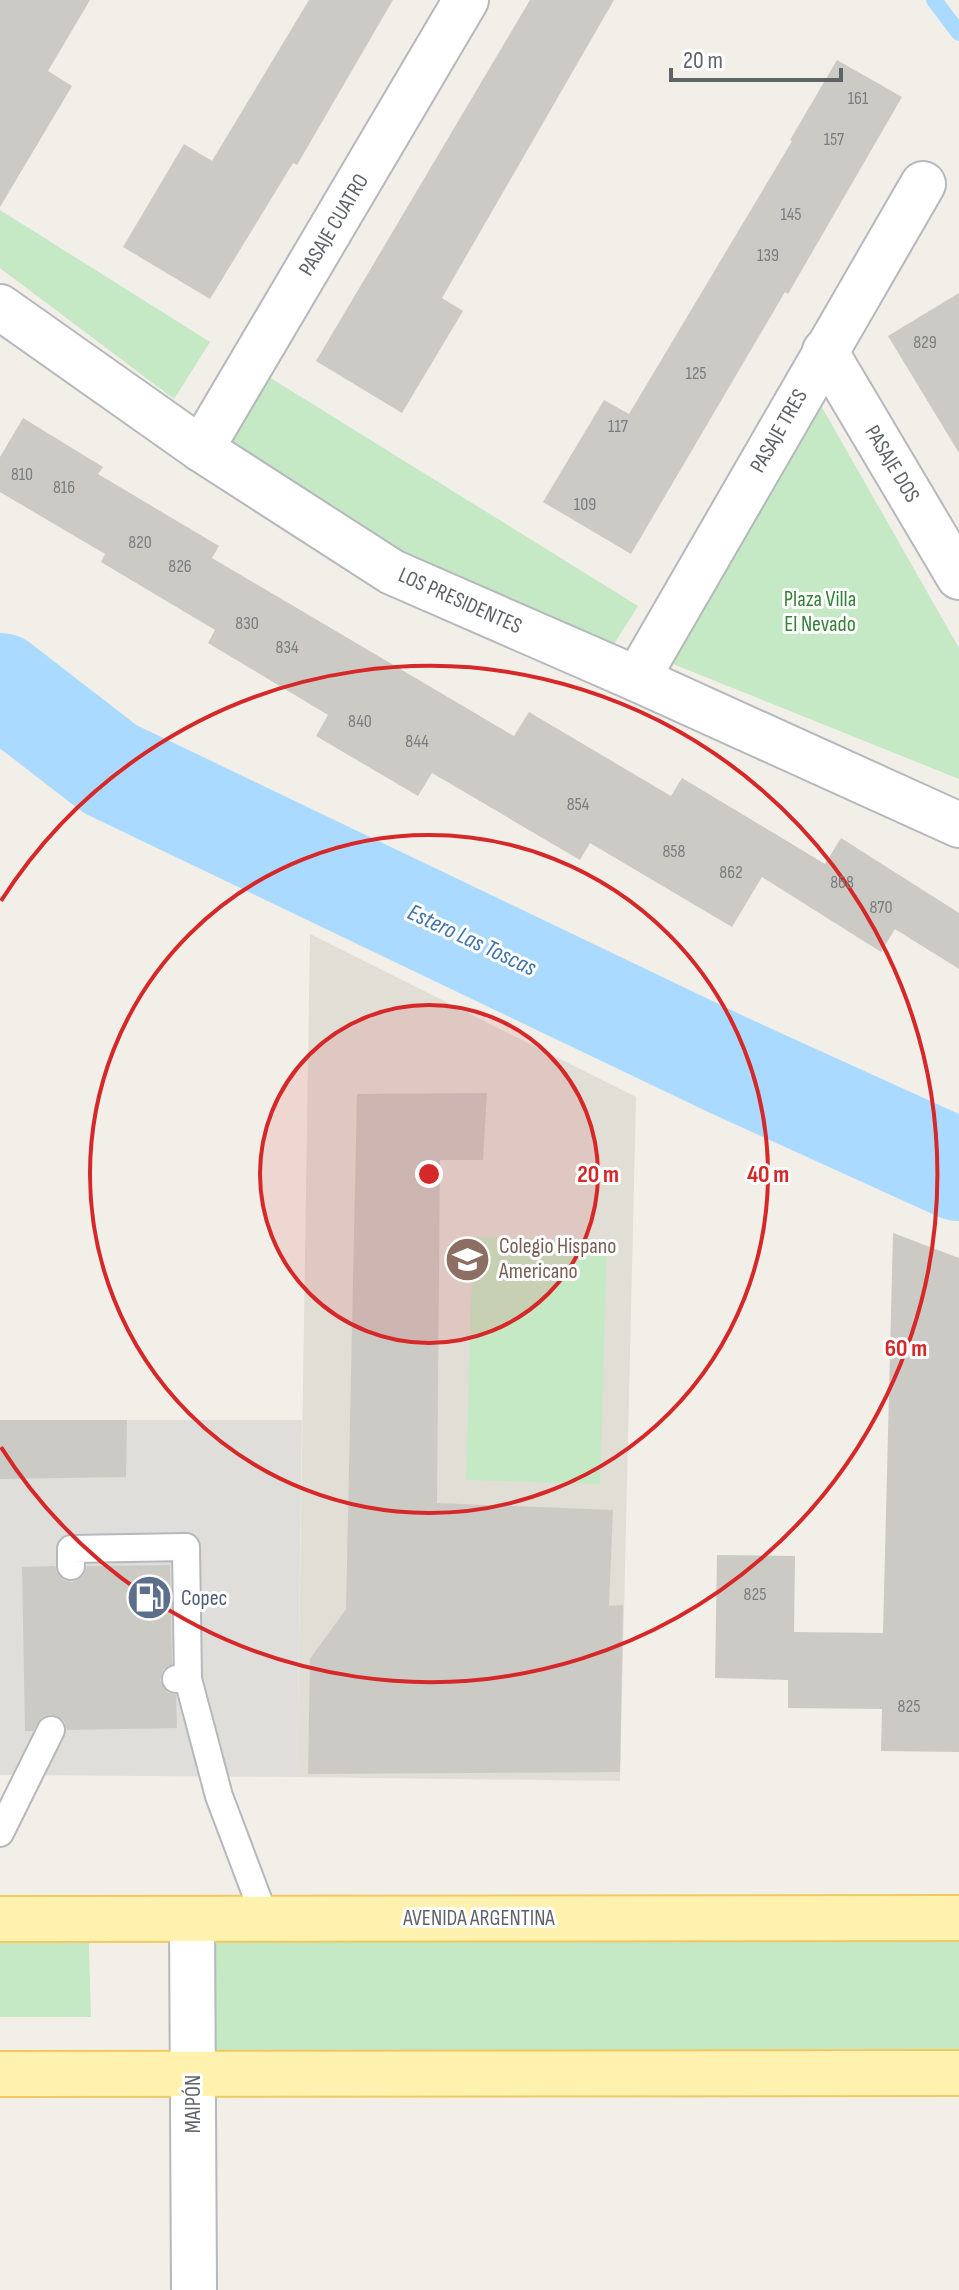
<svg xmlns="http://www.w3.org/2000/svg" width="959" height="2290" font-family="'Sofia Sans Condensed',sans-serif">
	<rect width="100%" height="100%" fill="#f1efe8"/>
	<!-- industrial -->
	<polygon fill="#e0deda" points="0,1420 302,1420 297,1777 0,1775"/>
	<!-- education -->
	<polygon fill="#e1ded6" points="310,934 636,1097 620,1781 297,1777"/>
	<!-- green -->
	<g fill="#c5e8c5">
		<polygon points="0,210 210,342 174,399 0,268"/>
		<polygon points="269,377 638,606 614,644 401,555 230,447"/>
		<polygon points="819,402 959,648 959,779 673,664"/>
		<polygon points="473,1237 607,1241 600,1484 466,1480"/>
		<polygon points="0,1914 88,1915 91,2017 0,2017"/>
		<polygon points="959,1937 959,2055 203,2062 204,1939"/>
	</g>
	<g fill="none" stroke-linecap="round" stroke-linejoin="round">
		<!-- stream -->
		<polyline stroke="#aadaff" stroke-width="16" points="934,0 959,33"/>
		<!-- river -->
		<polyline stroke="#aadaff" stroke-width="102" points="0,684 110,769 728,1065 959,1170"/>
	</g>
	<!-- building -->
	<g fill="#cccac5">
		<polygon points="0,0 90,0 48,71 72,86 0,207"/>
		<polygon points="309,0 393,0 297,165 293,163 210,299 123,247 184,144 212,161"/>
		<polygon points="530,0 614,0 442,298 463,311 402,413 316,361"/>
		<polygon points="837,60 902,97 788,294 785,292 631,554 543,502 604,400 629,414 792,141 790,140"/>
		<polygon points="959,293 959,453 888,336"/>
		<polygon points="23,418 103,467 98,474 219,546 212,558 514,736 529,712 671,796 682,778 825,864 841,838 959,913 959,969 895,929 881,952 762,877 732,927 590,843 580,860 432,773 418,796 316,736 328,715 208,643 215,630 101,562 105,554 0,492 0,457"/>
		<polygon points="487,1093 483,1160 440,1160 437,1503 613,1510 609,1606 623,1605 620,1772 308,1774 310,1659 346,1609 357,1094"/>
		<polygon points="893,1233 959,1258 959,1752 881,1751 882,1709 788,1708 788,1680 715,1678 717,1555 795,1556 794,1632 883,1633"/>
		<polygon points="0,1420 127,1420 126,1477 0,1479"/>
		<polygon points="170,1565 172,1664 163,1670 160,1680 167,1692 176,1695 177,1728 67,1730 64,1721 51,1714 42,1717 33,1731 25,1731 22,1567 55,1566 62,1579 72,1582 84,1575 87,1566"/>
	</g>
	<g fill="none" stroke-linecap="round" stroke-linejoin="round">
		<defs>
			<g id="service">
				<polyline points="71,1566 71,1549 186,1547 188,1679"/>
				<polyline points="176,1679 188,1679 219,1796 265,1918"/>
				<polyline points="0,1833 51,1730"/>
			</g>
			<g id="minor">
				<polyline points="0,307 201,449 392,572 637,679 959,825"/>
				<polyline points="825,351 959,577"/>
				<polyline points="201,449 466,0"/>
				<polyline points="637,679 923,184"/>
			</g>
			<polyline id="tertiary" points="192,1919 194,2290"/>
			<g id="primary">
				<polyline points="0,1919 959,1918"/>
				<polyline points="0,2074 959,2073"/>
			</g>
		</defs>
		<!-- service casing -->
		<use href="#service" stroke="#b5b8bc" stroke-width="30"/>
		<!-- minor casing -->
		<use href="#minor" stroke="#b5b8bc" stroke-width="48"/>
		<!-- tertiary casing -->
		<use href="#tertiary" stroke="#b5b8bc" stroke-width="48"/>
		<!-- primary casing -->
		<use href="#primary" stroke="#f2c960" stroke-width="48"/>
		<!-- service -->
		<use href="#service" stroke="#fff" stroke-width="26"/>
		<!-- minor -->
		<use href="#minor" stroke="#fff" stroke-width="44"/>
		<!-- tertiary -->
		<use href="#tertiary" stroke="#fff" stroke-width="44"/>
		<!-- primary -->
		<use href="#primary" stroke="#fff2af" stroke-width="44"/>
	</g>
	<!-- distance rings -->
	<circle cx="429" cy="1174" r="169" fill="#d62828" fill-opacity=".12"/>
	<g fill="none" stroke="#d62828" stroke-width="4">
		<circle cx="429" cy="1174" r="169"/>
		<circle cx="429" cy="1174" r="339"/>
		<path d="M1 901A508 508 0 1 1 1 1447"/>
	</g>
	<!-- icons -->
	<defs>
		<symbol id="school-disc" viewBox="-11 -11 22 22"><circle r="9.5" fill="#8d6e63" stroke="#fff"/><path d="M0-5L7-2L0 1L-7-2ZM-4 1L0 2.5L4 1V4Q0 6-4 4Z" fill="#fff"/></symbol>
		<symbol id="fuel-disc" viewBox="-11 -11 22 22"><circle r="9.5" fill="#5c6f8a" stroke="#fff"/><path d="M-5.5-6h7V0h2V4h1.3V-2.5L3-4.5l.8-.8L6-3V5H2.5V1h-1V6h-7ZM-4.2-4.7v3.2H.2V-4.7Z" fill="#fff"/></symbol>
	</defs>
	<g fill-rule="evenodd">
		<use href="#school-disc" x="442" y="1234" width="51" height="51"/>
		<use href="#fuel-disc" x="124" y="1572" width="51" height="51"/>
	</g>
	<g text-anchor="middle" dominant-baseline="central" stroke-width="6" stroke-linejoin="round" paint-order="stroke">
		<!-- number labels -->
		<g font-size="18" fill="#7a7d7f">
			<text x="858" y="98">161</text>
			<text x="834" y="139">157</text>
			<text x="791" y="214">145</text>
			<text x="768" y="255">139</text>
			<text x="925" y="342">829</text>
			<text x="696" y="373">125</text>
			<text x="618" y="426">117</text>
			<text x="22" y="474">810</text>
			<text x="64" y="487">816</text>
			<text x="585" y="504">109</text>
			<text x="140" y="542">820</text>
			<text x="180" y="566">826</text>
			<text x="247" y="623">830</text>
			<text x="287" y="647">834</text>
			<text x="360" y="721">840</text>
			<text x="417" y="741">844</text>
			<text x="578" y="804">854</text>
			<text x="674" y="851">858</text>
			<text x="731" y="872">862</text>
			<text x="842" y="882">868</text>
			<text x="881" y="907">870</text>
			<text x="755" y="1594">825</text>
			<text x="909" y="1706">825</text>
		</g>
		<!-- street labels -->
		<g font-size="22" fill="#5f6368" stroke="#fff">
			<text transform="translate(334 225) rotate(-59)">PASAJE CUATRO</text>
			<text transform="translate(779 431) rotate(-60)">PASAJE TRES</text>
			<text transform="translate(892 464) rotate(59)">PASAJE DOS</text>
			<text transform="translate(460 601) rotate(24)">LOS PRESIDENTES</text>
			<text x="479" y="1918">AVENIDA ARGENTINA</text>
			<text transform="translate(193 2104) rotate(-90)">MAIPÓN</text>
		</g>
		<!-- park labels -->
		<g font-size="22" fill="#348238" stroke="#fff">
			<text x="820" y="599">Plaza Villa<tspan x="820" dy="25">El Nevado</tspan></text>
		</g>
		<!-- education labels -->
		<g font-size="22" fill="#785e54" stroke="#fff" text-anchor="start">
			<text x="499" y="1246">Colegio Hispano<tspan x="499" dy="25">Americano</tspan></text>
		</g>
		<!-- service labels -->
		<g font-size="22" fill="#4e5e75" stroke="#fff" text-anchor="start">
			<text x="181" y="1598">Copec</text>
		</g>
		<!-- water labels -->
		<g font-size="24" font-style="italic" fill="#4174aa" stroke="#fff">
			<text transform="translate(472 940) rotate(25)">Estero Las Toscas</text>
		</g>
	</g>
	<circle cx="429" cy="1174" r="12" fill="#d62828" stroke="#fff" stroke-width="4"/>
	<g font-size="24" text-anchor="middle" font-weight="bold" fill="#d62828" stroke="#fff" stroke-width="6" stroke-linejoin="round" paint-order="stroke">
		<text x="598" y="1182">20 m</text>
		<text x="768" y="1182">40 m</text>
		<text x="906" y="1356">60 m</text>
	</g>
	<!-- scale -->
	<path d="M671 68v12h170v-12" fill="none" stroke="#5f6368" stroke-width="4"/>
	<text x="683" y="68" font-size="24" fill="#5f6368" stroke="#ffffff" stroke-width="6" paint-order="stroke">20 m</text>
</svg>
